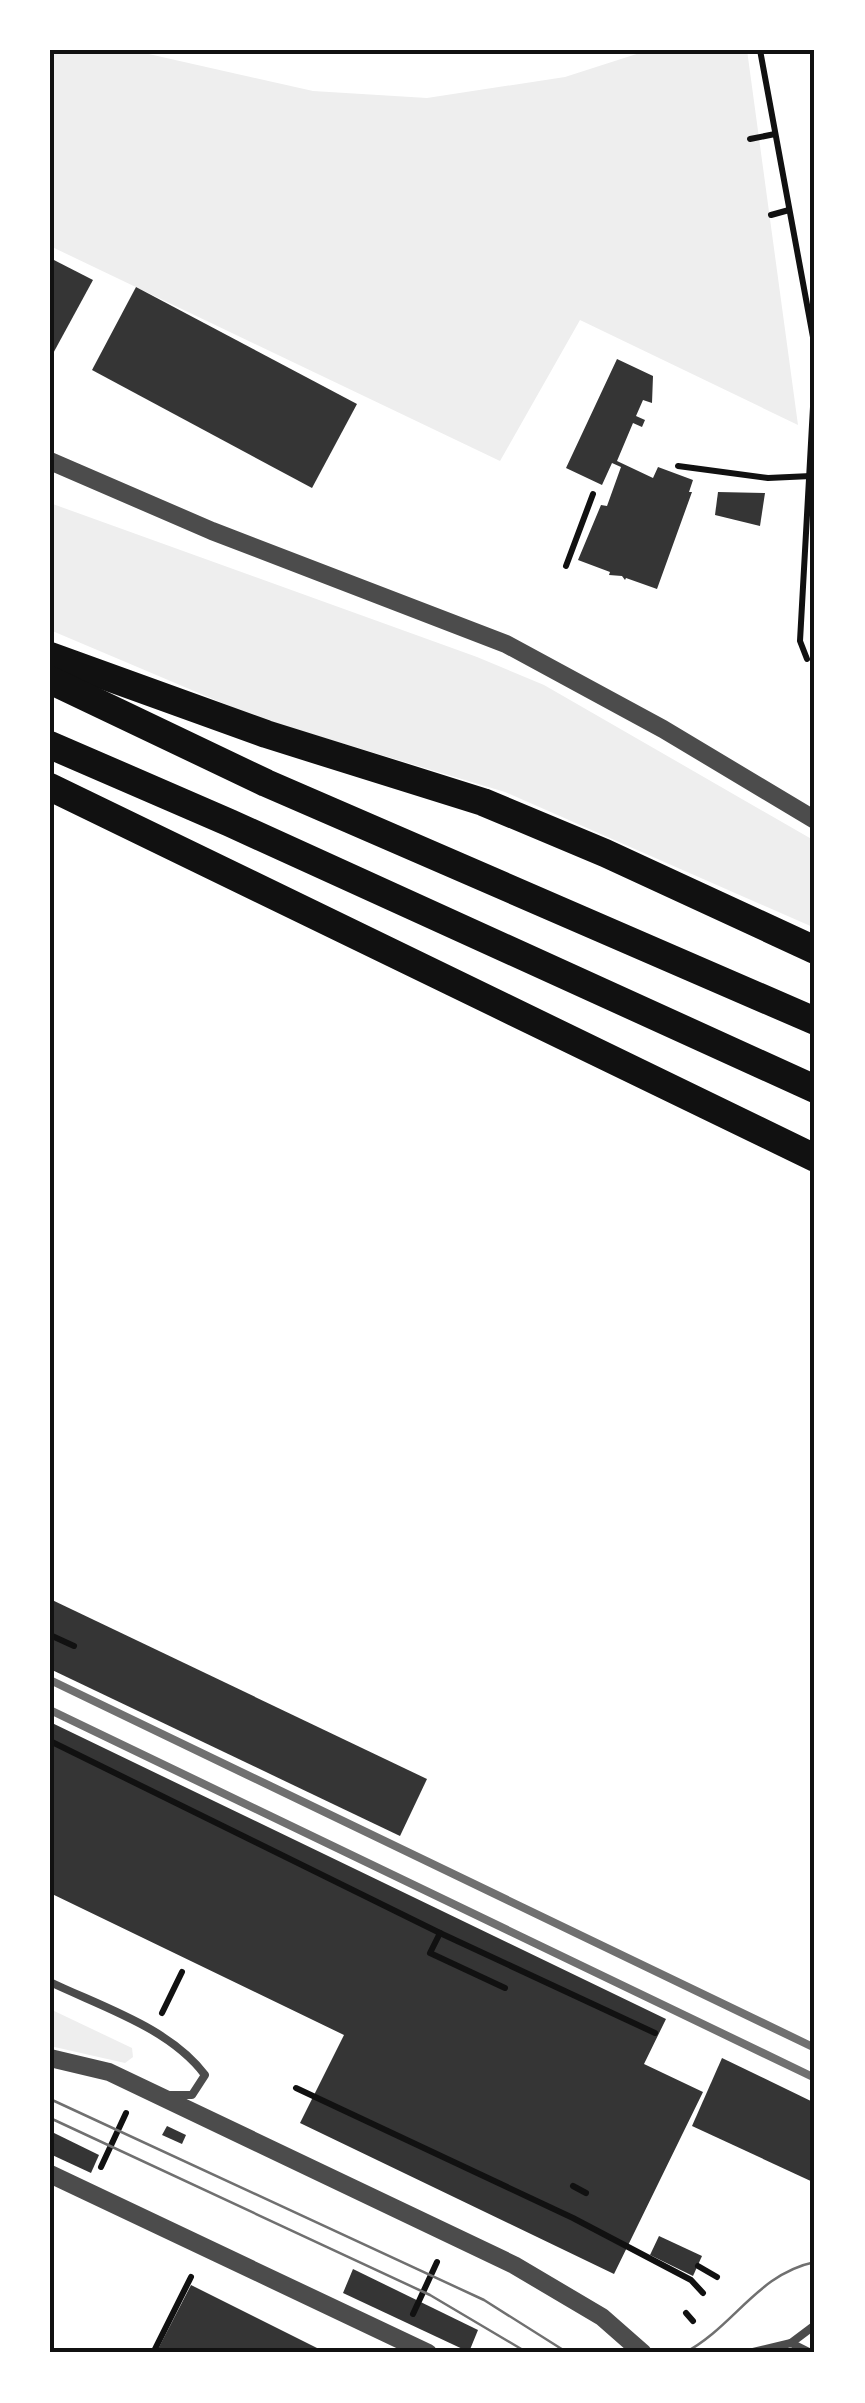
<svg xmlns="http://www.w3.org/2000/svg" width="865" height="2403" font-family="'Crimson Pro',serif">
	<rect width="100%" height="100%" fill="#fff"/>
	<!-- green -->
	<g fill="#eee">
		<polygon points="50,50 131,50 313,91 427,98 565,77 649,50 747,50 798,425 580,320 500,461 50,246"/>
		<polygon points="50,503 477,657 544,685 815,841 815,928 505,792 258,718 50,630"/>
		<polygon points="50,2009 132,2048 133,2057 125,2063 50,2046"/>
	</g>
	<!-- building -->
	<g fill="#353535">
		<polygon points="50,258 93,280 50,359"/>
		<polygon points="136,287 357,404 312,488 92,370"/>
		<polygon points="617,359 653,376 652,403 643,400 636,416 645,420 642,427 633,423 617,461 653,478 658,467 693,480 689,492 692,492 657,589 626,578 625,580 622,576 609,575 610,572 578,560 601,505 607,506 621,467 612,463 602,485 566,468"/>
		<polygon points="718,492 765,493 760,526 715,515"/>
		<polygon points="50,1599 427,1779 400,1836 50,1669"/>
		<polygon points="50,1722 666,2019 644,2064 703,2092 614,2274 300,2123 344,2035 50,1893"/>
		<polygon points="722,2058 815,2103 815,2183 692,2126"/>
		<polygon points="167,2126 186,2135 182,2144 162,2135"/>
		<polygon points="50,2131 99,2155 91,2173 50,2154"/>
		<polygon points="659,2236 702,2256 693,2276 650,2255"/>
		<polygon points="353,2269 478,2330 469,2352 343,2293"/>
		<polygon points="191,2285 327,2353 156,2353"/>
	</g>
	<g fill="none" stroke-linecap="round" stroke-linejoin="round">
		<!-- path -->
		<g stroke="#111" stroke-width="6">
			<polyline points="760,50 815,348"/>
			<polyline points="750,139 775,134"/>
			<polyline points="771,215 789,210"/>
			<polyline points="678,466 768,478 811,476"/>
			<polyline points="566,566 593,494"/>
			<polyline points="807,659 800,641 815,371"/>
			<polyline points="50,1635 74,1646"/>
			<polyline points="50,1741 440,1933 655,2033"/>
			<polyline points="440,1933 430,1953 505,1988"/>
			<polyline points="162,2013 182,1972"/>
			<polyline points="296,2088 573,2218 691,2280 703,2293"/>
			<polyline points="101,2167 126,2113"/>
			<polyline points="573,2186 586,2193"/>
			<polyline points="698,2266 717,2277"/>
			<polyline points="686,2313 693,2321"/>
			<polyline points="413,2314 437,2262"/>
			<polyline points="153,2353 191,2277"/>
		</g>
		<!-- service -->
		<g stroke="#4c4c4c" stroke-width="8">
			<path d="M50 1982C102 2007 170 2028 205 2075L192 2095H169"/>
			<polyline points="791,2343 815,2325"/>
			<polyline points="749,2353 791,2343 811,2353"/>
		</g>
		<!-- tertiary -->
		<g stroke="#4c4c4c" stroke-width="18">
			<polyline points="50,461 212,531 506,644 663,729 815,820"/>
			<polyline points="50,2058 109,2072 514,2265 602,2317 643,2353"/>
			<polyline points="50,2174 428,2353"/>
		</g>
		<!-- trunk -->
		<g stroke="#111" stroke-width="28">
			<polyline points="50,656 266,734 483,802 605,853 815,950"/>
			<polyline points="50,680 266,783 815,1021"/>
			<polyline points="50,745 230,823 815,1089"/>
			<polyline points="50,787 815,1158"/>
		</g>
		<!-- tram -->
		<g stroke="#707070" stroke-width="2.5">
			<polyline points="50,2099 484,2300 568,2353"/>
			<polyline points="50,2118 430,2295 528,2353"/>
			<path d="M684 2353C734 2327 757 2274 815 2262"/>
		</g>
		<!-- rail -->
		<g stroke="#707070" stroke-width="8">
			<polyline points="50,1680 815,2048"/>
			<polyline points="50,1710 815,2078"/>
		</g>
	</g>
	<!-- border -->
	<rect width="865" height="2403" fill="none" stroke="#ffffff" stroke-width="105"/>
	<rect x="52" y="52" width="760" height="2298" fill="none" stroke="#111" stroke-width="4"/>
</svg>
